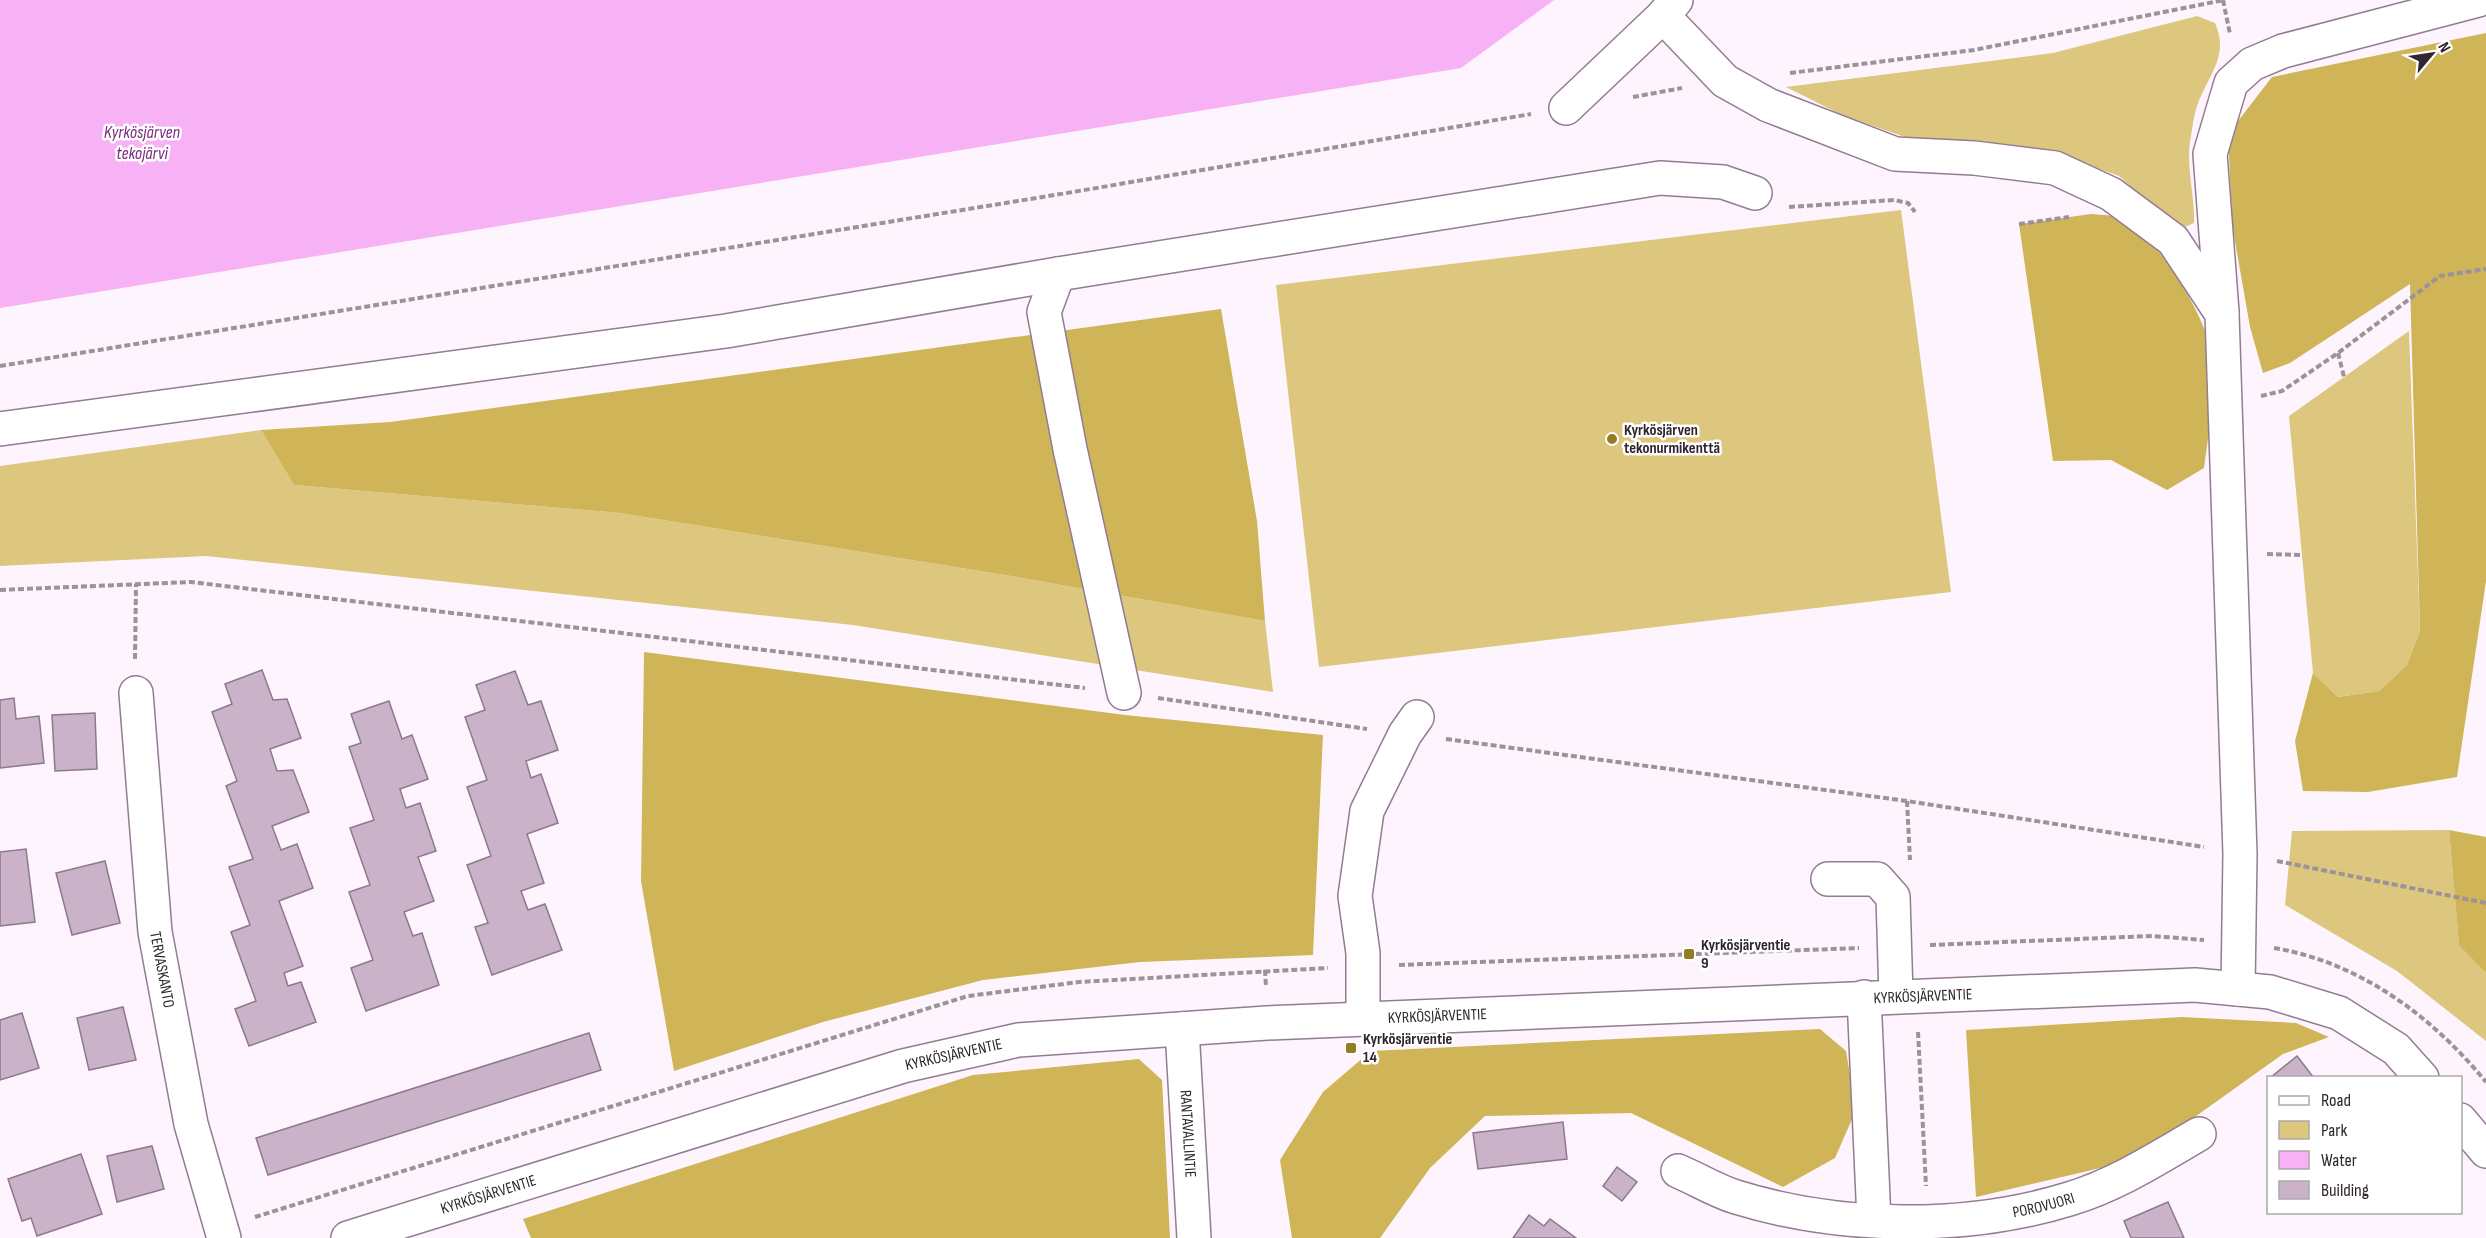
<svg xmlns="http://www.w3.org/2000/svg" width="2486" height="1238" font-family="'Sofia Sans Condensed',sans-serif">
	<rect width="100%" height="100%" fill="#fef4fd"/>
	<!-- green -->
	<g fill="#ddc67d">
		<path d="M2197 16 2215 23C2228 53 2213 69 2201 96 2195 108 2193 123 2191 136 2185 165 2195 194 2194 223L2185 227 2163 215 2119 176 2060 155 1967 140 1911 139 1844 116 1786 87 2053 53Z"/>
		<polygon points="1901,210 1951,592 1319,667 1276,285"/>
		<polygon points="2409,331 2420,631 2407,665 2379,691 2338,697 2313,673 2289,416"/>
		<polygon points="261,430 294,485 620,513 1011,576 1265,621 1273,692 853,625 206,556 0,566 0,466"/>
		<polygon points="2449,830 2459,944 2486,973 2486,1041 2397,971 2285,905 2292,831"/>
	</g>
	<!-- forest -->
	<g fill="#d0b458">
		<polygon points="2486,33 2486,581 2457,777 2368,792 2303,791 2295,741 2313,673 2338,697 2379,691 2407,665 2420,631 2410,284 2290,363 2263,373 2250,327 2232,224 2228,134 2272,77"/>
		<path d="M2091 214C2101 215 2118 215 2127 220 2157 239 2205 314 2210 349 2216 384 2209 433 2204 468L2167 490 2111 460 2053 461 2019 224Z"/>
		<polygon points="1221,309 1257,521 1265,621 1011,576 620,513 294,485 261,430 390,422"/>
		<polygon points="644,652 1125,715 1323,735 1313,955 1140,962 983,980 823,1022 674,1071 641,881"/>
		<polygon points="2449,830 2486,837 2486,973 2459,945"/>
		<polygon points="2182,1017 2296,1023 2329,1037 2283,1054 2192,1119 2109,1166 1976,1197 1966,1030"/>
		<polygon points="1820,1029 1846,1051 1856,1110 1835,1158 1783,1187 1631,1113 1485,1116 1430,1168 1380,1238 1292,1238 1280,1160 1323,1092 1371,1051"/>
		<polygon points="1139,1059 1162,1080 1170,1238 531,1238 523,1219 973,1075"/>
	</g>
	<!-- water -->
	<polygon fill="#f6b2f5" points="0,0 1554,0 1461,68 0,308"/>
	<!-- building -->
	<g fill="#cab2c9" stroke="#8e788e" stroke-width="1.5">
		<polygon points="262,670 273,700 287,699 301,738 270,749 277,771 293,770 309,812 272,826 281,850 297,844 313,888 279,901 303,966 284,973 288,986 301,982 316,1022 249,1046 235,1009 256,1001 231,932 250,925 229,867 253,859 226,786 237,781 212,712 232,704 225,684"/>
		<polygon points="515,671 528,705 541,701 558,750 526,761 531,778 541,774 558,823 527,834 544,883 521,891 528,910 545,904 562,950 492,975 475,927 488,923 467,865 491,856 467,787 487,780 465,717 485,710 476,685"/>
		<polygon points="14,698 16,719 39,716 44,763 0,768 0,700"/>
		<polygon points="389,701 402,739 412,735 428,779 400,789 406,808 420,803 436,851 418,857 434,901 404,912 413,936 422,933 439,985 366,1011 351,968 373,960 349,892 370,885 350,828 374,820 349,747 361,743 351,714"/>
		<polygon points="95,713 97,769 55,771 52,715"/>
		<polygon points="26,849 35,922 0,926 0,852"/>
		<polygon points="105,861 120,923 72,935 56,873"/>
		<polygon points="123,1007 136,1060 89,1070 77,1018"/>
		<polygon points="22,1013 39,1068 0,1080 0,1020"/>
		<polygon points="589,1033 601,1070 268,1175 256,1138"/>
		<polygon points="2297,1056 2314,1078 2270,1078"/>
		<polygon points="1563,1122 1567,1159 1478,1169 1473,1133"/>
		<polygon points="152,1146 164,1189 117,1202 107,1156"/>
		<polygon points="81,1154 102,1214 37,1236 31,1218 22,1221 8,1179"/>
		<polygon points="1617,1167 1637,1182 1622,1201 1603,1186"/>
		<polygon points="2168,1202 2184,1238 2131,1238 2124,1221"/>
		<polygon points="1529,1215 1544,1226 1550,1219 1576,1238 1513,1238"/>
	</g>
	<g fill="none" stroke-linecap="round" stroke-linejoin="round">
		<defs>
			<g id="minor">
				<polyline points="1663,16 1725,81 1768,105 1895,154 1974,158 2055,168 2111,194 2173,240 2222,314 2240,854 2238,989"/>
				<polyline points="1566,108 1663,16 1676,0"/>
				<polyline points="1058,274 1044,312 1070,449 1124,693"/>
				<polyline points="2222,312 2210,154 2231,83 2252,64 2283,51 2478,0"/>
				<polyline points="0,429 726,331 1058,274 1660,178 1723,182 1755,193"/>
				<path id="s1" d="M136 693 155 932 191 1124 224 1238"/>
				<polyline points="1828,879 1877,879 1893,897 1896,996"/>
				<polyline points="1864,997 1874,1220"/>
				<polyline points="1363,1019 1363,953 1355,896 1367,811 1405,734 1417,717"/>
				<path id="s2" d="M1182 1029 1194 1238"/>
				<polyline points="2460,1120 2486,1151"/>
				<path id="s3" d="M1678 1171C1697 1179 1716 1191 1736 1197 1840 1229 1965 1231 2069 1199 2116 1185 2158 1158 2199 1134"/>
				<path id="s4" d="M348 1238 903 1066 1018 1040 1267 1023 2195 985 2270 992 2339 1013 2396 1049 2422 1078"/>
			</g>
		</defs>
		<!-- minor casing -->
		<use href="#minor" stroke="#927c92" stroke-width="36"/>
		<!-- path -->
		<g stroke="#9b929a" stroke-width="4" stroke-dasharray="6 3" stroke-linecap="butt">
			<polyline points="2223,0 2230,34"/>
			<polyline points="1790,73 1974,50 2224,0"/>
			<polyline points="1633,97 1682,88"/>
			<polyline points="1789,207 1894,200 1908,203 1915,212"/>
			<polyline points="2019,224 2069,217"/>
			<polyline points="2338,353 2344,377"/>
			<polyline points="0,366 1067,193 1531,114"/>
			<polyline points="2261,396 2282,391 2338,353 2440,276 2486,269"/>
			<polyline points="2267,554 2301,555"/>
			<polyline points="0,590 191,582 1085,688"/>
			<polyline points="135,659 136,584"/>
			<polyline points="1158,698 1367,729"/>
			<polyline points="1446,739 1907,801 2204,847"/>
			<polyline points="1907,801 1910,860"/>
			<polyline points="2277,861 2486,903"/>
			<polyline points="1930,945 2152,936 2204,940"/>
			<path d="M2274 948C2359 962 2432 1016 2486 1082"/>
			<polyline points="1399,965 1859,948"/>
			<polyline points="1265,970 1266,987"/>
			<polyline points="1918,1032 1926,1186"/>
			<polyline points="255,1217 968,996 1079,982 1328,968"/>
		</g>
		<!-- minor -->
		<use href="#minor" stroke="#fff" stroke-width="33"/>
	</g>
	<!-- markers -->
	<g fill="#957c23" stroke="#fff" stroke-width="2">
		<circle cx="1612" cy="439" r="6"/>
		<rect x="1683" y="948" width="12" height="12" rx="3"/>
		<rect x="1345" y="1042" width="12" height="12" rx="3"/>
	</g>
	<g text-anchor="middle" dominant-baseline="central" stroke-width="5" stroke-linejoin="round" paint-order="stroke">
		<!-- poi labels -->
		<g font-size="16" font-weight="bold" fill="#2f262e" stroke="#fff" text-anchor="start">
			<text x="1624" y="430">Kyrkösjärven<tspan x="1624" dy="18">tekonurmikenttä</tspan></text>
			<text x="1701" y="945">Kyrkösjärventie<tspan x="1701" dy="18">9</tspan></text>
			<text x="1363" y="1039">Kyrkösjärventie<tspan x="1363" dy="18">14</tspan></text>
		</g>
		<!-- street labels -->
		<g font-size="16" fill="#2f262e" stroke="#fff">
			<text stroke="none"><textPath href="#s1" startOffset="278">TERVASKANTO</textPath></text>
			<text stroke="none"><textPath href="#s4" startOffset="1605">KYRKÖSJÄRVENTIE</textPath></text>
			<text stroke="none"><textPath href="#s4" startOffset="1119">KYRKÖSJÄRVENTIE</textPath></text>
			<text stroke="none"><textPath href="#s4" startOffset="633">KYRKÖSJÄRVENTIE</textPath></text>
			<text stroke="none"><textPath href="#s2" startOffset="105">RANTAVALLINTIE</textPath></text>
			<text stroke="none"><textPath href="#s4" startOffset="147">KYRKÖSJÄRVENTIE</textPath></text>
			<text stroke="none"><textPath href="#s3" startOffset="375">POROVUORI</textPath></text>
		</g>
		<!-- water labels -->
		<g font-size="18" font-style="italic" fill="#7a2c7b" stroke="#fff">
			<text x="142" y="132">Kyrkösjärven<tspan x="142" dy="21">tekojärvi</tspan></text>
		</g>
	</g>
	<!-- legend -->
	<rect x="2267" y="1076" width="195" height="138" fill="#ffffff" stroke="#aca8ab" stroke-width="1.5"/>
	<rect x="2279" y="1096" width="30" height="9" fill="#ffffff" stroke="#aca8ab" stroke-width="1.5"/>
	<text x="2321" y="1106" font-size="18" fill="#2f262e">Road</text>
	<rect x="2279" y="1121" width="30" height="18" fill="#ddc67d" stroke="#aca8ab" stroke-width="1.5"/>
	<text x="2321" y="1136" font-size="18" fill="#2f262e">Park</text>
	<rect x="2279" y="1151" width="30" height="18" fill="#f6b2f5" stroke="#aca8ab" stroke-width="1.5"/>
	<text x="2321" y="1166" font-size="18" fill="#2f262e">Water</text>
	<rect x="2279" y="1181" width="30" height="18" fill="#cab2c9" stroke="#aca8ab" stroke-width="1.5"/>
	<text x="2321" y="1196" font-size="18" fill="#2f262e">Building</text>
	<!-- north arrow -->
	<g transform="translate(2432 54) rotate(61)" stroke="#ffffff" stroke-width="4.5" paint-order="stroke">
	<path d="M0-4.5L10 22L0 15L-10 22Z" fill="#2f262e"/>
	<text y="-9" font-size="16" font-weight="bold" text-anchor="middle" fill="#2f262e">N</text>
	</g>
</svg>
